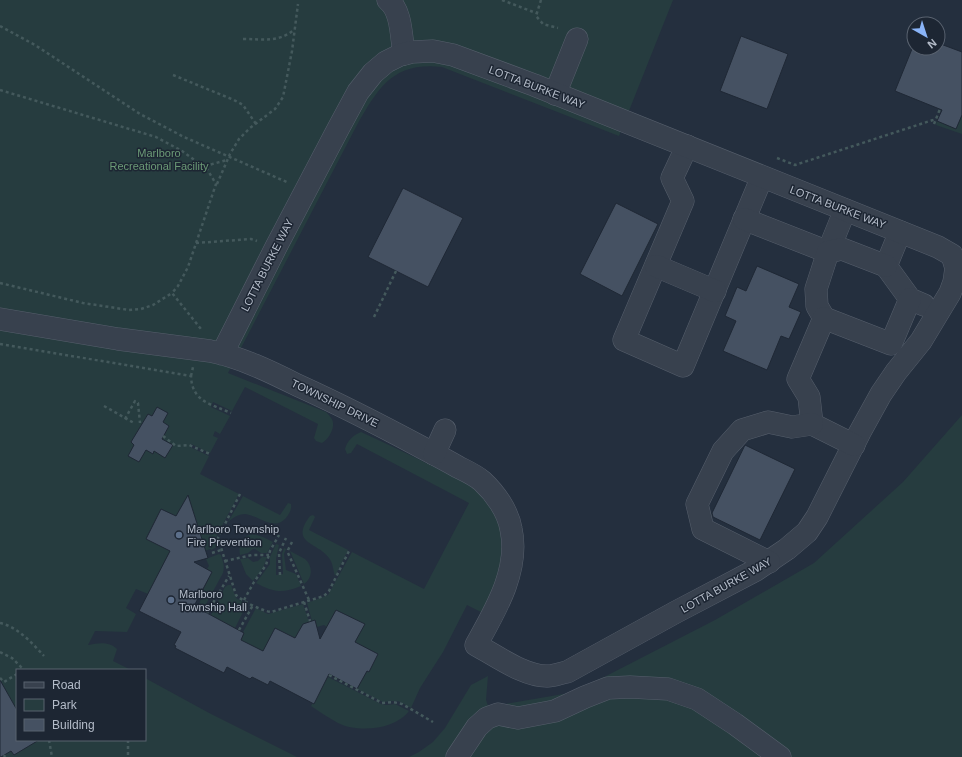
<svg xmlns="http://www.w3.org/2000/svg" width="962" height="757" font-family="Arial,sans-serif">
	<rect width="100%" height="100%" fill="#242f3e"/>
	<!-- green -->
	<g fill="#263c3f">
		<path d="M0 0H673L619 136 442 67C393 62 379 87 357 125L228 373 326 412C329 415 333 419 333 423 334 430 328 440 322 443L316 441 314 438 318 424 245 387 232 411 213 402 211 407 230 416 220 434 215 431 213 436 218 438 210 453 191 444 190 447 209 456 200 474 239 494 216 537 217 547 211 550V549L204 551 188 495 176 516 161 509 146 538 170 551 148 594 136 589 126 608 136 614 127 632 95 631 88 645C98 643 109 641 117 649L113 661 131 670H17V740H145V678L211 714 297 757H0Z"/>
		<polygon points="962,115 962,134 936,125 937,121 956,129"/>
		<polygon points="962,415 962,757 464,757 482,730 505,704 575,692 715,620 814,563 903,482"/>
		<path d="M361 432C387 444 413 456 438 469 449 475 462 480 473 488 514 519 506 573 481 612L467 605 443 652 420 688 411 708C398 700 398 700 383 702L357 689 367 671 369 672 378 654 355 642 364 624 336 610 327 627 324 625 317 627 314 620 312 621 307 603 328 595 352 552 424 589 469 503 357 444 351 453 347 454 345 449C348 440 352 436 361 432Z"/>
		<path d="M243 496 280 515 288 503 291 504C292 510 289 514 286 518 274 532 258 515 245 514 238 514 233 518 228 522Z"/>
		<path d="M313 515 315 517 309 530 348 550 335 576C333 570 333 563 329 558 318 542 289 544 310 516Z"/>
		<path d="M253 534 263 537 273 542 267 553H261L255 549H253L248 553 240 555C238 545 242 536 253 534Z"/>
		<path d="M276 544 279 545 276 559V575L283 574 282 554 284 548 286 549 284 554 286 570 296 574 301 586C282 594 273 592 256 583L270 564V557Z"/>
		<path d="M290 551C295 554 300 556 305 559 313 566 313 578 304 584Z"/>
		<path d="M219 554 221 555C223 562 225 566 223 573L205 606 199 604 205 591 203 590 212 572 207 569 209 566 206 559Z"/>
		<polygon points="262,557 267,557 263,568 253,581 246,574 240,559 248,558 253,562 258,561"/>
		<polygon points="228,585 231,585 236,598 247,604 235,628 207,623 225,587"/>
		<polygon points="303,604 309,622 306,623 309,630 295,638 275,628 263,651 241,640 244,633 243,632 256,608 268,614"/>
		<polygon points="488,676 486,700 489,709 449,757 409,757 419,752 433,742 445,728 471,685"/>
		<path d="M328 677 381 704 386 705 395 704 409 711C395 730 358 733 338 723 329 718 320 712 311 706Z"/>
	</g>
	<!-- building -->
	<g fill="#455162" stroke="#1f2835">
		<polygon points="741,36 788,54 767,109 720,91"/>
		<polygon points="938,43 962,52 962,115 956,129 937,121 942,110 895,91 914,44 914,48 938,48"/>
		<polygon points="403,188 463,218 428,287 368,257"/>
		<polygon points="616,203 658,224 622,296 580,274"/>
		<polygon points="757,266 799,284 789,307 801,312 789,339 781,336 767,370 723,351 736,321 725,316 737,287 746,291"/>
		<polygon points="157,407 168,413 163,422 169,426 162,439 173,445 165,458 154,451 153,454 146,450 139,462 128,456 134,445 131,442 148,414 152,416"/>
		<polygon points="745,445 795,469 760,540 713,517 712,513"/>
		<polygon points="188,495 208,558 194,562 212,572 194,606 244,633 241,640 263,651 275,628 295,638 303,624 315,620 320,639 336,610 365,624 355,642 378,654 369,672 367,671 357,689 329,674 314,704 270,681 268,685 252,677 250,679 227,667 224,673 175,648 176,646 174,645 181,632 139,611 170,551 146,539 161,509 176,516"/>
		<polygon points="0,680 17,710 17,740 39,740 14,755 11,751 1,757 0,757"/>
	</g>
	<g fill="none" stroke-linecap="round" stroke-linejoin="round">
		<defs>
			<g id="minor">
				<path d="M388 0C402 11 401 37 404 54"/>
				<polyline points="555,94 577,39"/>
				<polyline points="687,146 672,178 683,201 624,340 683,366 762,177"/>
				<polyline points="744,219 828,252 845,210"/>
				<polyline points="900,232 886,266 910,299 924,305"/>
				<polyline points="656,266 715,291"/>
				<polyline points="824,318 817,306 816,289 828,252 842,249 886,266"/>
				<path d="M0 319 118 339 210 351C240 357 269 371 297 385 339 404 380 425 421 447 434 454 446 460 458 467 466 471 475 475 482 481 495 493 508 511 511 529 520 570 495 611 476 645 497 656 525 677 548 676 554 676 561 673 567 672L676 612 756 570 787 549 807 532 817 517 860 432 881 394 896 372 921 341 950 293 954 282 956 268 952 255 938 247 534 85 453 55 433 51 412 52 400 55 386 62 373 73 358 92 338 129 276 247 222 354"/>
				<polyline points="854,445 812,424 809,397 798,379 824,318 891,344 910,299"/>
				<polyline points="434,454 445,430"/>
				<polyline points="769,562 703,529 697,504 723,451 742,430 768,422 792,427 812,424"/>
				<polyline points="457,757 477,727 487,718 498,714 518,718 555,711 585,697 608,688 630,687 668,689 697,699 735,724 780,757"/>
			</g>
		</defs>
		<!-- minor casing -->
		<use href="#minor" stroke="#565f6c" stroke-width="23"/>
		<!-- path -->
		<g stroke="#44595c" stroke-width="2.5" stroke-dasharray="3 3" stroke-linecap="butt">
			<polyline points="502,0 536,13"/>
			<polyline points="541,0 536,16 543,24 558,28"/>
			<polyline points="0,26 35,45 140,114 184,137 289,183"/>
			<path d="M243 39C263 39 277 43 294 30"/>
			<polyline points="173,75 234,100 243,105 256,124"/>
			<polyline points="0,90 156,137 182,151 207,169 216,184 188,267 178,286 172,293"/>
			<polyline points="934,124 940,109"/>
			<polyline points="777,158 795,165 936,119"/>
			<polyline points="205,166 227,160"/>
			<polyline points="217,184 230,154 239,139 250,128 275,109 283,97 292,51 298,4"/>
			<polyline points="196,243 251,239 257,241"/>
			<polyline points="0,283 83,303 129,310 141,309 153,305 172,293 201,329 201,331"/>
			<polyline points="374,317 396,271"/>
			<path d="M0 344 191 376C192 402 211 404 231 413"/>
			<polyline points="191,376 193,367"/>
			<polyline points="104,406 134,423"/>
			<polyline points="125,419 135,401 138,403 140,423"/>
			<polyline points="163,436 176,446 189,445 210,454"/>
			<path d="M240 494 218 538 236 595C242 601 262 611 271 612L324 596 329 591 349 551"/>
			<polyline points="292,542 288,550 288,553 309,600"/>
			<polyline points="212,553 221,550"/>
			<polyline points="225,561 252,555 269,555"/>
			<polyline points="280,575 279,553 286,538"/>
			<polyline points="244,600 254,582 266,565 270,551 279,535"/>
			<polyline points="304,602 310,621"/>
			<polyline points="207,613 229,576"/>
			<path d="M0 623C18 627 32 643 44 656"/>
			<polyline points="239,630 253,605"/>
			<polyline points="0,652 12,658 23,669 22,670"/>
			<polyline points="329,675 382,703 393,702 402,704 433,722"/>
			<polyline points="0,678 4,682 17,674"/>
			<polyline points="49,740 52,757"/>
			<polyline points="128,740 128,757"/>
			<polyline points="4,755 5,757"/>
		</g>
		<!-- minor -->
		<use href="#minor" stroke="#38414e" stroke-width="22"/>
	</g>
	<!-- markers -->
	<g fill="#5c6f8a" stroke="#1d2633" stroke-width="1.5">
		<circle cx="179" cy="535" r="4"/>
		<circle cx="171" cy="600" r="4"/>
	</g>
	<g text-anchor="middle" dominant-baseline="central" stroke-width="3" stroke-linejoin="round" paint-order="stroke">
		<!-- street labels -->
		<g font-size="11" fill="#b4bcc9" stroke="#1d2633">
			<text transform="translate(537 87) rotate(21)">LOTTA BURKE WAY</text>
			<text transform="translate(838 207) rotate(21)">LOTTA BURKE WAY</text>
			<text transform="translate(267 265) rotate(-63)">LOTTA BURKE WAY</text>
			<text transform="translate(335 403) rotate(26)">TOWNSHIP DRIVE</text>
			<text transform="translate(726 585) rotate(-29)">LOTTA BURKE WAY</text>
		</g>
		<!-- park labels -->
		<g font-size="11" fill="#6b9a76" stroke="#1d2633">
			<text x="159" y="153">Marlboro<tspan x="159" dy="13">Recreational Facility</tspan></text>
		</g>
		<!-- poi labels -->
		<g font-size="11" fill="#b4bcc9" stroke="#1d2633" text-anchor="start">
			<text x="187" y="529">Marlboro Township<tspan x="187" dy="13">Fire Prevention</tspan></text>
			<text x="179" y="594">Marlboro<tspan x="179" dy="13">Township Hall</tspan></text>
		</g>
	</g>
	<!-- legend -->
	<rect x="16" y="669" width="130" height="72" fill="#1d2633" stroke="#59626f"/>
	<rect x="24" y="682" width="20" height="6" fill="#38414e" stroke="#59626f"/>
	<text x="52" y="689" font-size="12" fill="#b4bcc9">Road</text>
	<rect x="24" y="699" width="20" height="12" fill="#263c3f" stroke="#59626f"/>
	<text x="52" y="709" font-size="12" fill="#b4bcc9">Park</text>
	<rect x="24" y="719" width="20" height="12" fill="#455162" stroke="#59626f"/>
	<text x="52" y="729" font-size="12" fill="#b4bcc9">Building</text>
	<!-- north arrow -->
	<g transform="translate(926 36) rotate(141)"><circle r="19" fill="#1d2633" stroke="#59626f"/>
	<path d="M0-3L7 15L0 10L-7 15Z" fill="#8ab4f8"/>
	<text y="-6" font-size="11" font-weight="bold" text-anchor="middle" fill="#b4bcc9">N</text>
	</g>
</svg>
